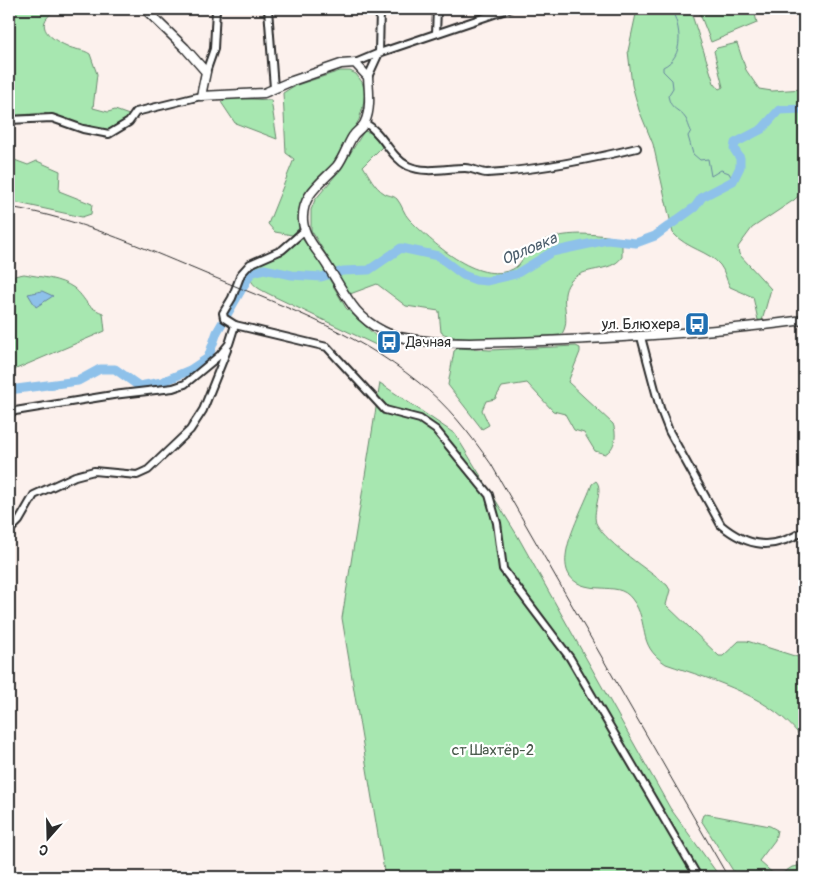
<svg xmlns="http://www.w3.org/2000/svg" width="813" height="886" font-family="Pangolin,sans-serif">
	<rect width="100%" height="100%" fill="#fcf1ed"/>
	<filter id="ink" filterUnits="userSpaceOnUse"><feTurbulence type="fractalNoise" baseFrequency=".02" numOctaves="2"/><feDisplacementMap in="SourceGraphic" scale="10" xChannelSelector="R" yChannelSelector="G"/><feConvolveMatrix kernelMatrix="1 2 1 2 8 2 1 2 1" color-interpolation-filters="sRGB"/></filter>
	<g filter="url(#ink)">
		<!-- green -->
		<g fill="#a7e7b0" stroke="#69896e">
			<path d="M9 9H58C33 23 46 37 67 46 74 50 83 49 90 54L97 74 93 108 108 112 115 110 129 115 131 118 111 132 89 128 44 113 9 116Z"/>
			<path d="M631 9H690L714 83 719 89 723 87 714 51 717 48 737 43 746 70 759 89 772 91 804 89V191L794 200 752 228 738 247 739 254 771 289 762 321 758 320 753 297 730 287C726 280 725 271 720 265 709 251 687 249 673 233L653 144 639 110 632 85 628 51 636 14Z"/>
			<polygon points="698,9 754,9 757,23 711,42"/>
			<polygon points="340,71 350,71 356,74 362,82 365,92 363,106 359,120 333,163 309,188 302,205 299,228 292,235 275,232 268,224 294,159 286,153 283,93 294,86"/>
			<polygon points="229,98 271,100 277,139 235,123 221,102"/>
			<path d="M364 131 373 133 382 147 363 166C369 175 374 187 384 193 388 196 393 195 397 199 402 205 404 214 409 219 431 241 477 286 513 269 521 265 525 253 533 247 555 230 593 233 618 238L622 244V257C610 274 583 265 570 282 557 299 573 320 561 335 539 336 455 345 441 332L439 311 406 306 377 284 350 294 311 230V210L315 200 340 170Z"/>
			<polygon points="9,158 28,165 37,161 60,171 59,191 92,204 91,214 82,217 9,201"/>
			<path d="M301 237 320 263 346 308 380 340 378 346 271 295C255 287 244 282 255 264L284 254Z"/>
			<path d="M24 274C40 277 60 278 74 288 87 299 84 306 103 313L105 331 9 372V277Z"/>
			<path d="M576 346 580 348V352L568 382 613 424C617 434 616 448 605 454L595 451 584 433 574 430 565 414 553 411 527 383 502 387 495 399 486 401 482 410 489 425 482 429 448 385 454 351 458 348 490 350Z"/>
			<polygon points="380,383 455,434 517,535 670,808 720,877 385,877 342,618"/>
			<path d="M596 481C605 490 590 513 597 525 608 544 649 571 667 585L670 590 666 605 719 656H723L739 641H747L804 659V741C773 696 715 681 666 664 635 644 651 624 632 599 624 588 613 589 601 588 534 587 581 517 592 484Z"/>
			<polygon points="706,814 770,826 777,830 775,840 759,861 777,877 737,877 701,820 703,815"/>
			<polygon points="804,865 804,877 777,877 792,867"/>
		</g>
		<!-- water -->
		<polygon fill="#8ec1ea" stroke="#66859e" points="42,291 53,296 36,307 28,294"/>
		<g fill="none" stroke-linecap="round" stroke-linejoin="round">
			<!-- stream -->
			<path stroke="#66859e" stroke-width="1" d="M671 9C681 26 685 57 663 67V71L672 80 673 88 668 96C671 111 679 108 686 119 688 122 689 127 691 131L688 136 693 154 700 160 708 159 711 176 721 170 729 173 733 181"/>
			<!-- river -->
			<polyline stroke="#8ec1ea" stroke-width="9" points="9,390 78,381 100,369 115,369 139,386 162,382 190,370 208,358 217,332 251,273 264,269 292,275 321,277 343,271 369,270 401,248 438,256 463,275 476,280 487,281 516,274 552,252 607,240 636,243 655,236 695,207 702,197 733,181 740,167 740,158 734,149 735,143 762,129 779,110 804,109"/>
			<defs>
				<g id="minor">
					<polyline points="268,9 274,88"/>
					<polyline points="436,33 437,9"/>
					<polyline points="355,63 379,53 509,9"/>
					<polyline points="206,72 214,49 216,9"/>
					<polyline points="368,77 379,53 380,9"/>
					<polyline points="9,120 52,118 83,129 109,134 129,122 136,112 201,96"/>
					<path d="M365 123C383 133 390 157 408 166 426 174 446 168 465 168 473 168 480 173 487 173 538 170 588 160 637 148"/>
					<polyline points="235,325 327,347 385,410 420,419 436,430 489,495 497,523 503,569 570,658 698,877"/>
					<path d="M641 337 660 408 669 431 721 525C749 548 773 550 804 531"/>
					<polyline points="9,412 113,395 173,388 185,384 220,355 229,344 235,325 224,318 223,313 232,298 241,274 250,264 282,250 304,231"/>
					<polyline points="9,531 19,521 34,495 75,476 94,471 137,475 148,470 190,430 203,410 227,350"/>
				</g>
				<path id="major" d="M145 9 185 48 206 72 201 96 264 93 292 81 341 64 355 63 368 77C369 92 371 109 365 122 363 128 356 131 353 136 347 145 344 157 337 166 321 183 301 195 303 221 304 238 320 253 328 267 346 294 352 315 383 331 411 346 483 343 514 342 612 339 708 333 804 320"/>
			</defs>
			<!-- minor casing -->
			<use href="#minor" stroke="#2b2b2b" stroke-width="10"/>
			<!-- major casing -->
			<use href="#major" stroke="#2b2b2b" stroke-width="11"/>
			<!-- minor -->
			<use href="#minor" stroke="#fff" stroke-width="6"/>
			<!-- major -->
			<use href="#major" stroke="#fff" stroke-width="8"/>
			<!-- rail -->
			<path stroke="#2b2b2b" stroke-width="1" d="M9 207C76 218 137 245 199 271 274 303 354 330 418 382 447 404 470 434 491 464L728 877"/>
		</g>
	</g>
	<!-- icons -->
	<defs>
		<symbol id="bus-square" viewBox="-11 -11 22 22"><rect x="-9" y="-9" width="18" height="18" rx="4" fill="#1f6fb2" stroke="#fff"/><path d="M-5-6H5V4H4V6H2V4H-2V6H-4V4H-5ZM-3.5-4V0h7V-4ZM-3.5 1.2v1.5H-2V1.2ZM2 1.2v1.5H3.5V1.2Z" fill="#fff"/></symbol>
	</defs>
	<g fill-rule="evenodd">
		<use href="#bus-square" x="683" y="310" width="28" height="28"/>
		<use href="#bus-square" x="375" y="328" width="28" height="28"/>
	</g>
	<g text-anchor="middle" dominant-baseline="central" stroke-width="4.5" stroke-linejoin="round" paint-order="stroke">
		<!-- poi labels -->
		<g font-size="15" fill="#2b2b2b" stroke="#fff" text-anchor="end">
			<text x="680" y="324">ул. Блюхера</text>
			<text x="406" y="342" text-anchor="start">Дачная</text>
		</g>
		<!-- park labels -->
		<g font-size="15" fill="#4a5a4c" stroke="#fff">
			<text x="493" y="750">ст Шахтёр-2</text>
		</g>
		<!-- water labels -->
		<g font-size="16" font-style="italic" fill="#4e606e" stroke="#fff">
			<text transform="translate(529 249) rotate(-23)">Орловка</text>
		</g>
	</g>
	<!-- margin -->
	<rect width="813" height="886" fill="none" stroke="#fff" stroke-width="30"/>
	<rect x="15" y="15" width="783" height="856" fill="none" stroke="#2b2b2b" stroke-width="2" filter="url(#ink)"/>
	<!-- north arrow -->
	<g transform="translate(48 838) rotate(200)" stroke="#ffffff" stroke-width="4" paint-order="stroke">
	<path d="M0-4L9 19L0 12L-9 19Z" fill="#2b2b2b"/>
	<text y="-8" font-size="14" font-weight="bold" text-anchor="middle" fill="#2b2b2b">С</text>
	</g>
</svg>
